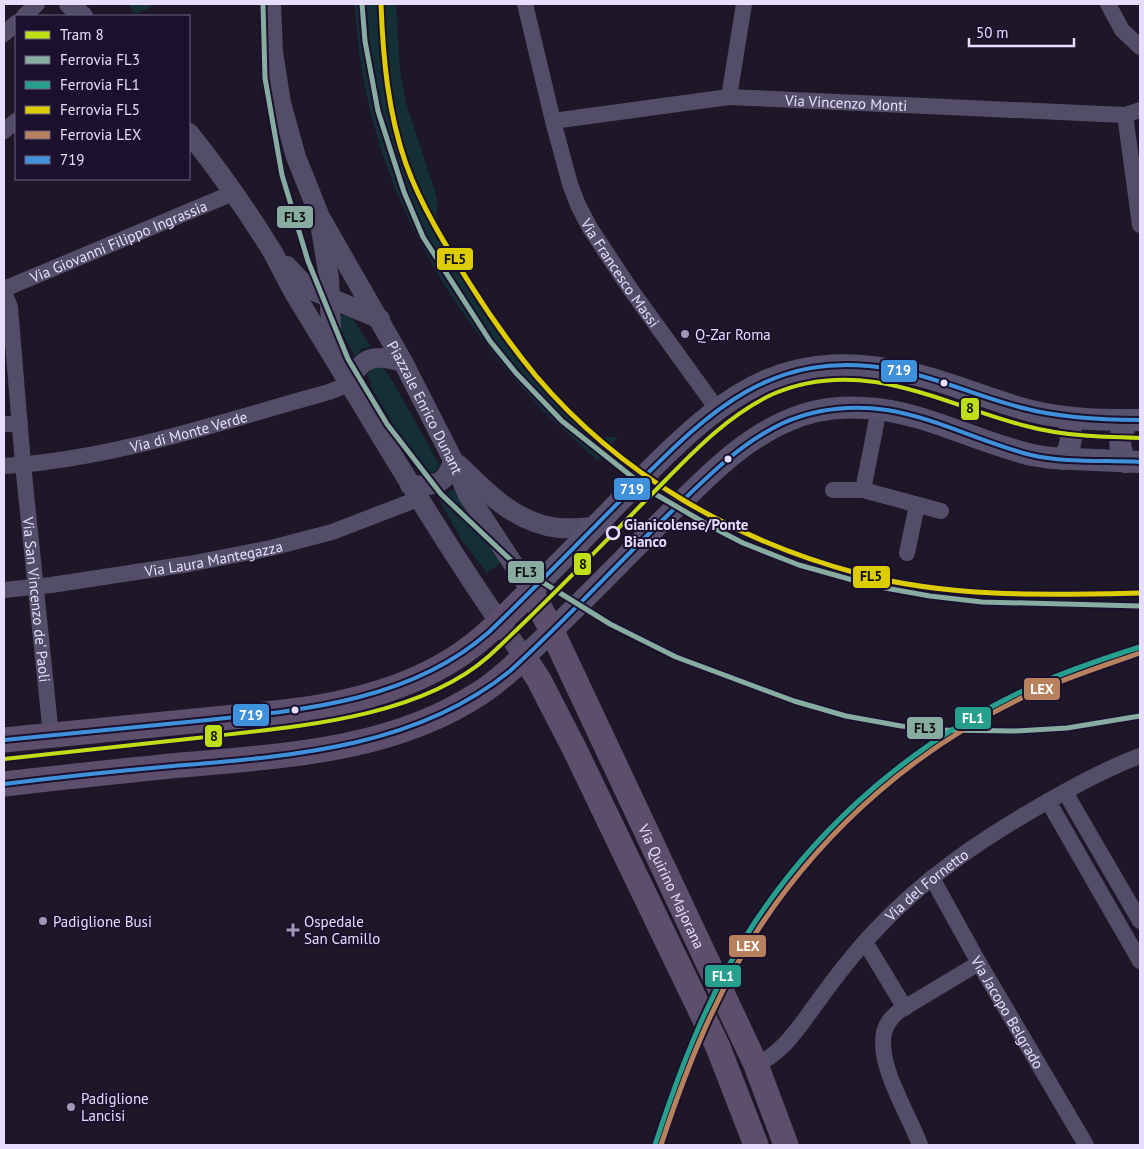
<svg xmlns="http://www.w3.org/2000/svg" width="1144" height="1149" font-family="'PT Sans',sans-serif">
	<rect width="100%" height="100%" fill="#1d1728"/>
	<!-- green -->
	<g fill="#152f36">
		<polygon points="129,4 150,4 152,7 134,14"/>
		<path d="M355 4H396L400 70 406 103 437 198V227L441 242 491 324 524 367 546 391 584 429 604 437H618L598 461C578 442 556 424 537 404 432 292 362 159 355 4Z"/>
		<polygon points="345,314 350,315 371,347 361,349 355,356 337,325 341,316"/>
		<polygon points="372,367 383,368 393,382 440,466 431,475 424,476 374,392 367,375"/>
		<polygon points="454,489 503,561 487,573 461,539 438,497"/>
	</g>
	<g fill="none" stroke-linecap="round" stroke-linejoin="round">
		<!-- minor -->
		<g stroke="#534d68" stroke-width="16">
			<path id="s1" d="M525 4 553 121 570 184 578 205 590 228 631 290 717 409"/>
			<polyline points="1108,4 1122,30 1140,47"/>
			<polyline points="24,16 37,4"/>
			<polyline points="4,34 16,23"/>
			<polyline points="729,97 744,4"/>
			<polyline points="1125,115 1140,225"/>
			<path id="s2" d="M553 121 729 97 1125 115 1140 110"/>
			<polyline points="4,131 16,121"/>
			<path id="s3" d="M4 289 233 193"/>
			<path id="s4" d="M4 293 10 307 23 464 51 735"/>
			<polyline points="4,424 20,424"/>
			<path id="s5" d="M4 466C115 459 223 421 329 392L349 384"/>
			<polyline points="833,490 863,490 941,511"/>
			<polyline points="863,490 879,409"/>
			<polyline points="907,553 917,505"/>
			<path id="s6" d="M4 590 51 585 189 564 271 548 332 532 418 499"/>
			<polyline points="1065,792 1140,921"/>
			<polyline points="1048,801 1140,961"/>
			<path id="s7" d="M932 878 979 963 1086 1145"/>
			<polyline points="865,942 905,1008"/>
			<path id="s8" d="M756 1065C783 1053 799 1027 816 1004 834 979 852 955 873 933 924 877 986 836 1052 799 1080 783 1110 767 1140 756"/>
			<path d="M920 1145C909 1114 877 1066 884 1033 886 1023 892 1017 899 1011L979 963"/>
		</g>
		<!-- tertiary -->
		<g stroke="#534d68" stroke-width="20">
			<polyline points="69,4 83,16"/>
			<path id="s9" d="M271 4 273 52 281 103 296 157 320 217 403 362 453 460 468 495 531 591"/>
			<path d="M189 133C219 171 247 210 272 251 281 267 289 285 299 301 373 421 442 543 524 657"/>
			<polyline points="321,229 329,278 332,354"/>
			<polyline points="287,266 302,282 314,291 380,319"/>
			<path d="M349 384C361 355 376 354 403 362"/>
			<path d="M459 465C487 493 517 524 559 528 570 529 582 528 593 527"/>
			<path d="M410 485C433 487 447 485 453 460"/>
		</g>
		<!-- secondary -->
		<g stroke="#58516e" stroke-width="22">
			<path d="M1063 459C1072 446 1074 431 1066 417"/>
			<path d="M1126 462C1118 447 1117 432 1131 420"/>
			<path d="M531 591C571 552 610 511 650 470 733 387 791 346 913 374 953 383 991 401 1031 411 1067 420 1104 420 1140 420"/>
			<path d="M524 657C575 610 622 560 672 511 707 477 742 440 787 421 811 410 839 406 865 408 923 411 976 442 1032 455L1051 458 1140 462"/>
		</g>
		<!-- primary -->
		<g stroke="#5d4e6c" stroke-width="25">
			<path id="s10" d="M4 740 284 712C348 705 421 686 472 646 493 630 512 610 531 591L552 631 756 1065 786 1145"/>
			<path d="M4 784C63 777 122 771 181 765 283 756 392 751 480 693 496 683 510 670 524 657L539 680 575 750 718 1047 756 1145"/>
		</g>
		<defs>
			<g id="bus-1">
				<path d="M4 740C72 733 140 727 208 720 306 710 412 700 489 632 535 588 579 542 624 497 704 417 767 347 891 369 937 377 978 397 1023 408 1061 418 1101 420 1140 420"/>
				<path d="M4 784C60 777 117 771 173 766 291 756 415 748 510 671 566 620 617 564 671 512 705 479 740 443 783 423 815 409 852 405 887 410 937 418 982 443 1031 455 1065 463 1105 460 1140 462"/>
			</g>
		</defs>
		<!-- bus-1 casing -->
		<use href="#bus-1" stroke="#1b112e" stroke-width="8"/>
		<!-- bus-1 -->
		<use href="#bus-1" stroke="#4091dc" stroke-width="4"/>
		<defs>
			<g id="rail-1">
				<polyline points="263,4 265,78 282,175 308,261 348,359 387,424 441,494 518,567 610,624 676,657 794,701 846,716 901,726 941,730 1015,731 1067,728 1140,716"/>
				<polyline points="362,4 365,41 378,111 404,192 423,237 490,341 516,373 562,421 650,491 710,526 743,543 799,565 874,586 930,596 982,602 1140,606"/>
			</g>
			<path id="rail-2" d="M655 1145C680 1068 710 990 755 922 822 821 917 740 1027 689 1063 672 1102 659 1140 647"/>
			<path id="rail-3" d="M381 4C383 58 388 113 406 164 421 206 446 246 470 284 490 316 512 347 536 376 620 475 735 541 860 574 950 598 1047 595 1140 593"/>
			<path id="rail-4" d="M661 1145C686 1069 716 992 761 925 827 826 921 744 1030 694 1066 678 1103 666 1140 653"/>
		</defs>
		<!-- rail-1 casing -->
		<use href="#rail-1" stroke="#1b112e" stroke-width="9"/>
		<!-- rail-2 casing -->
		<use href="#rail-2" stroke="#1b112e" stroke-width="9"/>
		<!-- rail-3 casing -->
		<use href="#rail-3" stroke="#1b112e" stroke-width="9"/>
		<!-- rail-4 casing -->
		<use href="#rail-4" stroke="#1b112e" stroke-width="9"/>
		<!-- rail-1 -->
		<use href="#rail-1" stroke="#88aca0" stroke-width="5"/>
		<!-- rail-2 -->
		<use href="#rail-2" stroke="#269f8c" stroke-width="5"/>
		<!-- rail-3 -->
		<use href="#rail-3" stroke="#dccc00" stroke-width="5"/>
		<!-- rail-4 -->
		<use href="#rail-4" stroke="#b6815c" stroke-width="5"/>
		<defs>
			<path id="tram-1" d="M4 759C68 752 132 745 197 738 289 727 417 720 489 656 543 606 595 552 647 499 685 461 723 417 773 394 805 380 841 377 875 382 927 390 975 413 1026 426 1063 436 1102 437 1140 438"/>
		</defs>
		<!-- tram-1 casing -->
		<use href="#tram-1" stroke="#1b112e" stroke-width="8"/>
		<!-- tram-1 -->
		<use href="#tram-1" stroke="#bfdf14" stroke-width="4"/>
	</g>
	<!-- markers -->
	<g fill="#a098b4" stroke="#1b112e" stroke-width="2">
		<circle cx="685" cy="334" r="5"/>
		<circle cx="43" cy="921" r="5"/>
		<path d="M290.5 922.5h5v5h5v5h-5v5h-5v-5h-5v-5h5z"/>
		<circle cx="71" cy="1107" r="5"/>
	</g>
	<g fill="#e7deff" stroke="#1b112e" stroke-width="2">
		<circle cx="944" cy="383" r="4.5"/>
		<circle cx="728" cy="459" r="4.5"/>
		<circle cx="295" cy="710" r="4.5"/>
	</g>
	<circle fill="#1b112e" stroke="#e7deff" stroke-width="2.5" cx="613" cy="533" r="6"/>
	<g text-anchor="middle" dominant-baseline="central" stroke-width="4" stroke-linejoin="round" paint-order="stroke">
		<!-- street labels -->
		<g font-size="15" fill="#e7deff" stroke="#1b112e">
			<text stroke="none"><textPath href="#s2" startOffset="295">Via Vincenzo Monti</textPath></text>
			<text stroke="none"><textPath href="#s3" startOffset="124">Via Giovanni Filippo Ingrassia</textPath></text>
			<text stroke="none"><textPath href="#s1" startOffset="288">Via Francesco Massi</textPath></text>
			<text stroke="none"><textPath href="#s9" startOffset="438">Piazzale Enrico Dunant</textPath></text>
			<text stroke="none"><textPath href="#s5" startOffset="188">Via di Monte Verde</textPath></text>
			<text stroke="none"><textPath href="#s6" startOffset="212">Via Laura Mantegazza</textPath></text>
			<text stroke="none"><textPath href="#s4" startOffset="309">Via San Vincenzo de' Paoli</textPath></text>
			<text stroke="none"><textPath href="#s8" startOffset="250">Via del Fornetto</textPath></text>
			<text stroke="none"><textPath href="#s10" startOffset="891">Via Quirino Majorana</textPath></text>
			<text stroke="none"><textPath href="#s7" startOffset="154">Via Jacopo Belgrado</textPath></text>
		</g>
		<!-- poi labels -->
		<g font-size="15" fill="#e7deff" stroke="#1b112e" text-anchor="start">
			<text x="695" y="334">Q-Zar Roma</text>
			<text x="53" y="921">Padiglione Busi</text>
			<text x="304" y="921">Ospedale<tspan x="304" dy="17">San Camillo</tspan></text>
			<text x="81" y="1098">Padiglione<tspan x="81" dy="17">Lancisi</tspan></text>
		</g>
		<!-- stop labels -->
		<g font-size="15" font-weight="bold" fill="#e7deff" stroke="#1b112e" text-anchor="start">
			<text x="624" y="524">Gianicolense/Ponte<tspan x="624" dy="17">Bianco</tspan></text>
		</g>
	</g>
	<g stroke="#1b112e" stroke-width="2">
		<rect x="276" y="205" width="38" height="24" rx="5" fill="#88aca0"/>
		<rect x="436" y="247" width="38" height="24" rx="5" fill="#dccc00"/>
		<rect x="880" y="359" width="38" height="24" rx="5" fill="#4091dc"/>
		<rect x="960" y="397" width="20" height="24" rx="5" fill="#bfdf14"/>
		<rect x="613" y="477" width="38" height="24" rx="5" fill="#4091dc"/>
		<rect x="573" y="552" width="19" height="24" rx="5" fill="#bfdf14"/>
		<rect x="507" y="560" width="38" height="24" rx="5" fill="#88aca0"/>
		<rect x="852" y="565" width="39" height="24" rx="5" fill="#dccc00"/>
		<rect x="1023" y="677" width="38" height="24" rx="5" fill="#b6815c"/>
		<rect x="232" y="703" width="38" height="24" rx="5" fill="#4091dc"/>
		<rect x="954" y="706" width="38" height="24" rx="5" fill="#269f8c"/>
		<rect x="906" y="716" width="38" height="24" rx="5" fill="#88aca0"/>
		<rect x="204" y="724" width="19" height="24" rx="5" fill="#bfdf14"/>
		<rect x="728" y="934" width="39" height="24" rx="5" fill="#b6815c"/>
		<rect x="704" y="964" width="38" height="24" rx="5" fill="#269f8c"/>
	</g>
	<g font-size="14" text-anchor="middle" font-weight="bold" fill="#fff">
		<text x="899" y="375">719</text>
		<text x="632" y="494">719</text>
		<text x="1042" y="694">LEX</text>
		<text x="251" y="720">719</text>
		<text x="973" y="723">FL1</text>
		<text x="748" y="951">LEX</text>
		<text x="723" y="981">FL1</text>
	</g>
	<g font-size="14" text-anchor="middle" font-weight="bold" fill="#111">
		<text x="295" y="222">FL3</text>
		<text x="455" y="264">FL5</text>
		<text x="970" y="413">8</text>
		<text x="583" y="569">8</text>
		<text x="526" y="577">FL3</text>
		<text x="871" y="581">FL5</text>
		<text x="925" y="733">FL3</text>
		<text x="214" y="741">8</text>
	</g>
	<!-- border -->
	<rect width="1144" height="1149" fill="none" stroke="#e7deff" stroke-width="10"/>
	<!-- legend -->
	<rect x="15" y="15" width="175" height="165" fill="#1b112e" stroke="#6d6382"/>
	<rect x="25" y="31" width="25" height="8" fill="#bfdf14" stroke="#6d6382"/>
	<text x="60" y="40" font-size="15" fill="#e7deff">Tram 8</text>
	<rect x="25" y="56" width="25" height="8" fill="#88aca0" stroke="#6d6382"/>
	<text x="60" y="65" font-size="15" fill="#e7deff">Ferrovia FL3</text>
	<rect x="25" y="81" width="25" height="8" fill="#269f8c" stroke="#6d6382"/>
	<text x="60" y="90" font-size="15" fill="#e7deff">Ferrovia FL1</text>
	<rect x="25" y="106" width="25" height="8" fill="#dccc00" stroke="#6d6382"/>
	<text x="60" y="115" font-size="15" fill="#e7deff">Ferrovia FL5</text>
	<rect x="25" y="131" width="25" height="8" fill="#b6815c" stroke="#6d6382"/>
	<text x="60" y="140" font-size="15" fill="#e7deff">Ferrovia LEX</text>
	<rect x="25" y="156" width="25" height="8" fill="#4091dc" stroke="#6d6382"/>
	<text x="60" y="165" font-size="15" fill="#e7deff">719</text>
	<!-- scale -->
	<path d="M969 38v8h105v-8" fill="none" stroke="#e7deff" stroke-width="2.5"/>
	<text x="976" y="38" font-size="15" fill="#e7deff" stroke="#1b112e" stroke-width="4" paint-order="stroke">50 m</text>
</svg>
